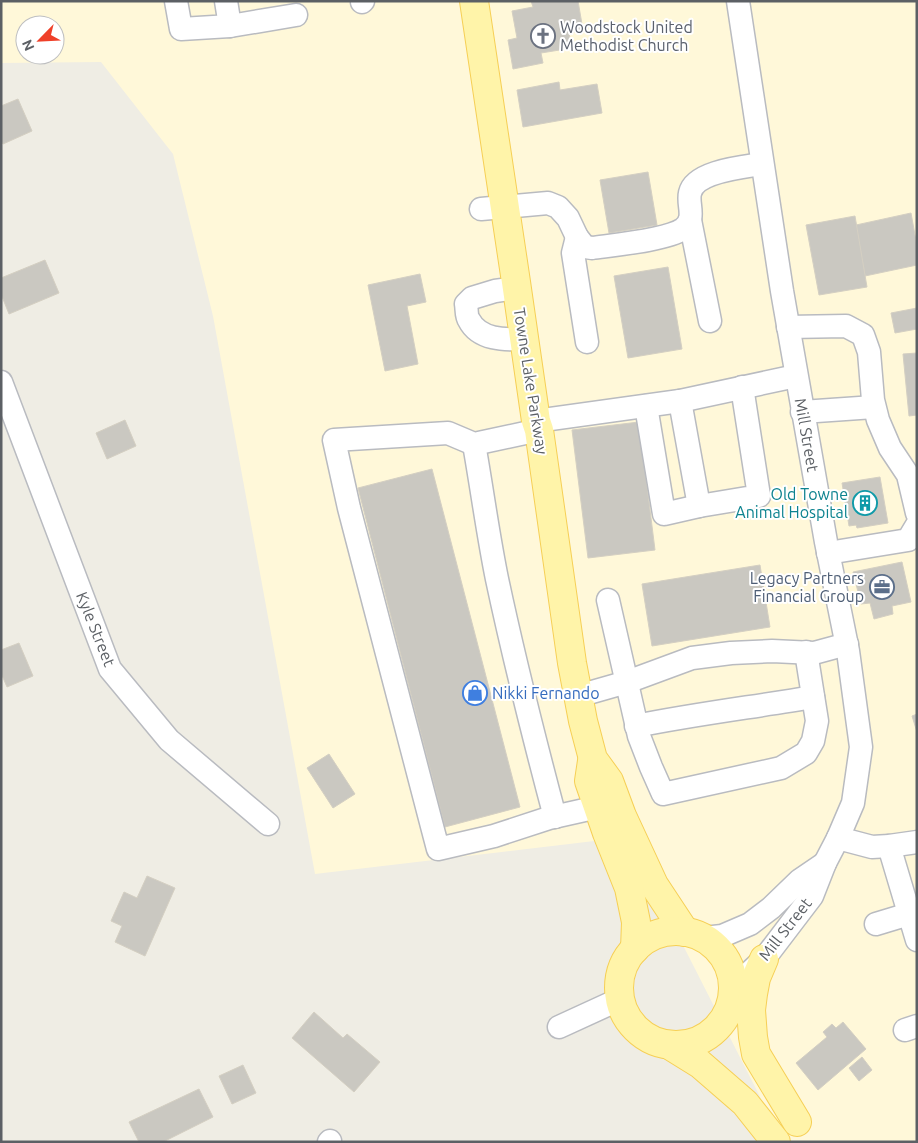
<svg xmlns="http://www.w3.org/2000/svg" width="918" height="1143" font-family="Ubuntu,sans-serif">
	<rect width="100%" height="100%" fill="#efede4"/>
	<!-- commercial -->
	<path fill="#fff8d9" fill-rule="evenodd" d="M1 1H917V1142H783L628 837 315 874 213 316 173 154 101 62 1 63ZM25 25H55V55H25Z"/>
	<!-- building -->
	<g fill="#cac8c1" stroke="#d4cfc2">
		<polygon points="531,1 578,1 583,30 569,33 572,48 541,53 543,63 513,69 508,40 517,38 512,11 533,7"/>
		<polygon points="559,82 560,90 597,84 602,113 523,127 517,90"/>
		<polygon points="18,99 32,131 3,144 1,141 1,106"/>
		<polygon points="648,172 657,225 609,233 600,180"/>
		<polygon points="911,213 917,246 917,265 865,276 856,225"/>
		<polygon points="855,216 867,287 819,295 806,225"/>
		<polygon points="45,260 59,293 9,314 1,294 1,278"/>
		<polygon points="668,267 682,349 628,358 614,276"/>
		<polygon points="420,274 426,302 407,306 418,364 385,371 368,285"/>
		<polygon points="917,308 917,329 895,333 891,313"/>
		<polygon points="917,353 917,415 909,416 903,354"/>
		<polygon points="125,420 136,446 107,459 96,433"/>
		<polygon points="639,422 655,550 588,558 572,430"/>
		<polygon points="432,469 520,807 445,827 358,488"/>
		<polygon points="880,477 888,523 857,528 856,525 849,526 842,483"/>
		<polygon points="902,562 911,602 892,606 893,614 874,619 870,603 861,604 853,572"/>
		<polygon points="760,565 770,627 652,646 642,584"/>
		<polygon points="19,643 33,676 7,687 1,673 1,650"/>
		<polygon points="917,714 917,732 912,716"/>
		<polygon points="329,754 355,794 333,808 307,768"/>
		<polygon points="147,876 175,888 145,956 115,942 122,926 111,921 124,892 137,898"/>
		<polygon points="314,1012 343,1038 347,1034 380,1062 354,1092 292,1038"/>
		<polygon points="843,1022 866,1049 818,1090 796,1063 827,1037 823,1032 832,1024 836,1028"/>
		<polygon points="862,1057 872,1070 859,1081 849,1068"/>
		<polygon points="243,1065 256,1093 232,1104 219,1076"/>
		<polygon points="199,1089 213,1117 163,1142 139,1142 129,1122"/>
	</g>
	<g fill="none" stroke-linecap="round" stroke-linejoin="round">
		<defs>
			<g id="minor">
				<polyline points="176,1 181,29 230,26 226,1"/>
				<polyline points="362,2 363,1"/>
				<polyline points="230,26 296,15"/>
				<path d="M481 209 548 203 558 207 568 218 577 237 585 247 592 248C613 245 667 240 683 229 697 218 687 205 690 193 695 171 744 167 762 164"/>
				<polyline points="690,220 710,321"/>
				<polyline points="577,237 573,253 587,342"/>
				<path d="M517 288 495 291 472 298 466 304C467 309 466 316 469 320 479 340 505 340 524 339"/>
				<polyline points="788,327 846,326 863,335 869,352 873,400 878,420 890,448 908,475 917,513"/>
				<polyline points="1,382 110,669 169,740 268,824"/>
				<polyline points="680,401 699,506 759,496 742,387"/>
				<polyline points="646,406 664,514 699,506"/>
				<polyline points="802,412 874,407"/>
				<polyline points="536,421 680,401 796,376"/>
				<polyline points="539,430 474,444 448,433 334,440 349,508 433,830 438,849 494,836 549,818 598,807"/>
				<path d="M474 444C482 489 488 535 497 579 514 659 534 738 555 817"/>
				<polyline points="828,553 908,540 917,525"/>
				<polyline points="608,600 639,736 651,767 663,794 781,768 806,753 813,741 817,721 806,652"/>
				<polyline points="578,696 627,682 692,658 731,653 772,651 814,653 847,644"/>
				<path d="M636 726C695 714 754 707 813 697"/>
				<polyline points="838,838 872,847 889,846 917,842"/>
				<polyline points="889,846 917,940"/>
				<polyline points="876,924 909,914"/>
				<polyline points="704,938 722,936 750,924 771,908 800,880 825,863"/>
				<polyline points="734,987 764,959 812,896 825,863 838,838 853,803 861,747 848,651 826,542 782,291 738,1"/>
				<polyline points="559,1027 620,999"/>
				<polyline points="905,1030 917,1026"/>
				<polyline points="329,1142 330,1141"/>
			</g>
			<g id="major">
				<polyline points="474,1 516,282 536,421 539,430 572,663 583,721 593,759 609,781 622,816 654,885 685,932"/>
				<polyline points="592,761 589,781 607,833 629,888 636,922 635,949"/>
				<circle cx="676" cy="988" r="57"/>
				<polyline points="764,959 756,978 753,994 751,1010 753,1037 756,1054 797,1122"/>
				<polyline points="671,1046 700,1064 745,1103 776,1142"/>
			</g>
		</defs>
		<!-- minor casing -->
		<use href="#minor" stroke="#b9bbc0" stroke-width="25"/>
		<!-- major casing -->
		<use href="#major" stroke="#f6cf55" stroke-width="30"/>
		<!-- minor -->
		<use href="#minor" stroke="#fff" stroke-width="22"/>
		<!-- major -->
		<use href="#major" stroke="#fff4a9" stroke-width="28"/>
	</g>
	<!-- icons -->
	<defs>
		<symbol id="church-ring" viewBox="-11 -11 22 22"><circle r="9.5" fill="#fff" stroke="#6b7280" stroke-width="1.5"/><path d="M-1.2-6h2.4v3.5h3.3v2.4h-3.3V6h-2.4V-.1h-3.3v-2.4h3.3Z" fill="#6b7280"/></symbol>
		<symbol id="building-ring" viewBox="-11 -11 22 22"><circle r="9.5" fill="#fff" stroke="#0f9aa8" stroke-width="1.5"/><path d="M-4-6H4V6H1V3H-1V6H-4ZM-2.5-4.3h1.7v1.8h-1.7ZM.8-4.3h1.7v1.8H.8ZM-2.5-1h1.7V.8h-1.7ZM.8-1h1.7V.8H.8Z" fill="#0f9aa8"/></symbol>
		<symbol id="office-ring" viewBox="-11 -11 22 22"><circle r="9.5" fill="#fff" stroke="#5c6f8a" stroke-width="1.5"/><path d="M-6-3h4V-5.5h4V-3h4V5H-6ZM-1-4.5V-3h2v-1.5ZM-6 0V1H6V0Z" fill="#5c6f8a"/></symbol>
		<symbol id="shop-ring" viewBox="-11 -11 22 22"><circle r="9.5" fill="#fff" stroke="#3f7fe0" stroke-width="1.5"/><path d="M-5-2.5h2.3a2.7 3.5 0 0 1 5.4 0H5L5.5 6h-11ZM-1.5-2.5h3a1.5 2.3 0 0 0-3 0Z" fill="#3f7fe0"/></symbol>
	</defs>
	<g fill-rule="evenodd">
		<use href="#church-ring" x="529" y="22" width="28" height="28"/>
		<use href="#building-ring" x="851" y="489" width="28" height="28"/>
		<use href="#office-ring" x="868" y="573" width="28" height="28"/>
		<use href="#shop-ring" x="461" y="679" width="28" height="28"/>
	</g>
	<g text-anchor="middle" dominant-baseline="central" stroke-width="4" stroke-linejoin="round" paint-order="stroke">
		<!-- worship labels -->
		<g font-size="16" fill="#5b616d" stroke="#fff" text-anchor="start">
			<text x="560" y="27">Woodstock United<tspan x="560" dy="18">Methodist Church</tspan></text>
		</g>
		<!-- street labels -->
		<g font-size="16" fill="#5c6065" stroke="#fff">
			<text transform="translate(531 381) rotate(81)">Towne Lake Parkway</text>
			<text transform="translate(807 435) rotate(80)">Mill Street</text>
			<text transform="translate(96 629) rotate(68)">Kyle Street</text>
			<text transform="translate(785 929) rotate(-52)">Mill Street</text>
		</g>
		<!-- culture labels -->
		<g font-size="16" fill="#0d838f" stroke="#fff" text-anchor="end">
			<text x="848" y="494">Old Towne<tspan x="848" dy="18">Animal Hospital</tspan></text>
		</g>
		<!-- service labels -->
		<g font-size="16" fill="#4e5e75" stroke="#fff" text-anchor="end">
			<text x="864" y="578">Legacy Partners<tspan x="864" dy="18">Financial Group</tspan></text>
		</g>
		<!-- shop labels -->
		<g font-size="16" fill="#366cbe" stroke="#fff" text-anchor="start">
			<text x="492" y="693">Nikki Fernando</text>
		</g>
	</g>
	<!-- border -->
	<rect width="918" height="1143" fill="none" stroke="#5c6065" stroke-width="5"/>
	<!-- north arrow -->
	<g transform="translate(40 40) rotate(246)"><circle r="24" fill="#ffffff" stroke="#bebfc1"/>
	<path d="M0-4L9 19L0 12L-9 19Z" fill="#ef4029"/>
	<text y="-8" font-size="14" font-weight="bold" text-anchor="middle" fill="#5c6065">N</text>
	</g>
</svg>
